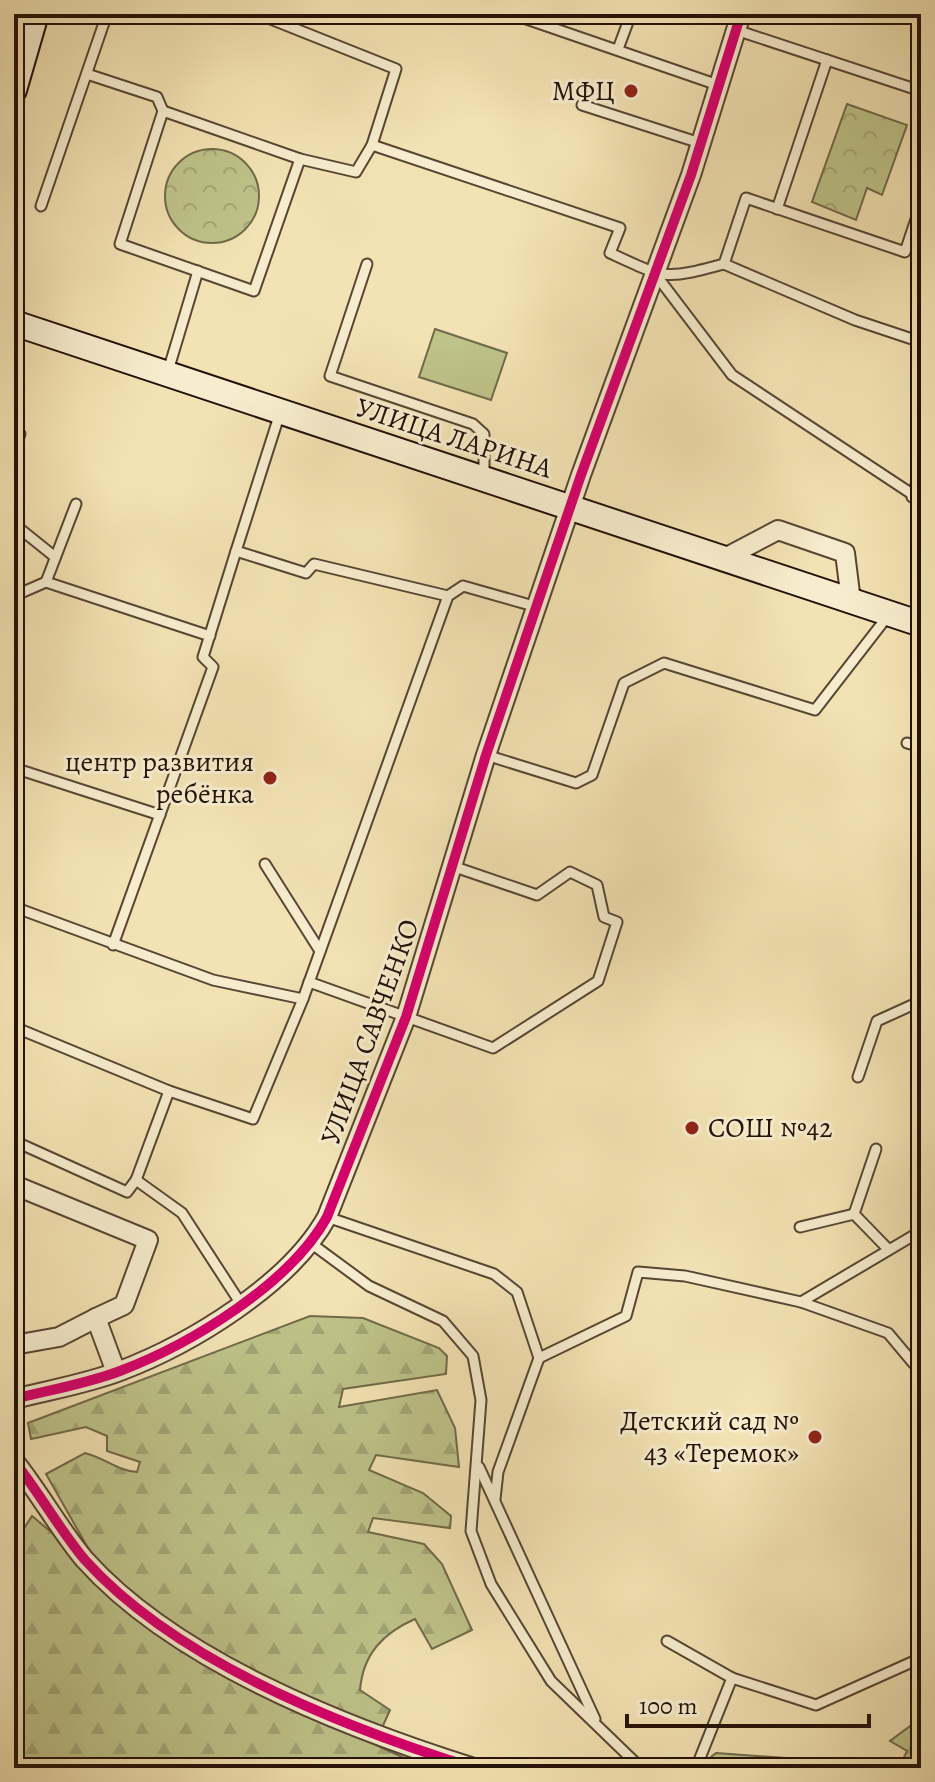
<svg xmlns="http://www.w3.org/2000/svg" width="935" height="1782" font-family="Alegreya,serif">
	<defs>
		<pattern id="forest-firs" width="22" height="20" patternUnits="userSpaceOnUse" patternTransform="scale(2)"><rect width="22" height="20" fill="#bec38a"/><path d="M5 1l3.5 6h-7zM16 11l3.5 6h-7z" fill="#a3a676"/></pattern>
		<pattern id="park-crowns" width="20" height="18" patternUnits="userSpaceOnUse" patternTransform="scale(2)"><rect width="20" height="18" fill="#bec38a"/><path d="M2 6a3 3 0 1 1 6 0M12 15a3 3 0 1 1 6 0" fill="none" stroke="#a3a676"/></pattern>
	</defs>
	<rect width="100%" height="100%" fill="#f3e3b4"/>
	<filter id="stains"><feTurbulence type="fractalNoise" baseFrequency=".0025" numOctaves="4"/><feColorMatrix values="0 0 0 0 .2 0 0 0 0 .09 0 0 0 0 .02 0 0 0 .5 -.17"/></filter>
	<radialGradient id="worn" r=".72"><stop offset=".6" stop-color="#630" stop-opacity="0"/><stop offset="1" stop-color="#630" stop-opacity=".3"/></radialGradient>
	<!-- grass -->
	<polygon fill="#bec38a" stroke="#706a49" stroke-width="2" points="435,329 507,353 491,400 419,377"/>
	<!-- forest -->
	<g fill="url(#forest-firs)" stroke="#706a49" stroke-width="2">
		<path d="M310 1316 363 1318 439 1348 447 1356 446 1374 343 1389 339 1407 437 1390 455 1428 459 1467 376 1455 369 1470 423 1493 451 1516 450 1528 373 1518 368 1532 424 1544 442 1564 472 1630 432 1649 415 1619C383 1633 363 1654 360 1690L390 1710 382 1728 231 1664 154 1618 220 1673 426 1768H14V1544L32 1516 131 1599 97 1564 46 1474 85 1453C105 1458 118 1471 137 1472L140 1462 107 1451V1436L86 1427 31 1439 28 1423Z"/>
		<polygon points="921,1718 921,1768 899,1768 907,1751 890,1741"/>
		<polygon points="716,1753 843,1762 864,1768 697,1768"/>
	</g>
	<!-- park -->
	<g fill="url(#park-crowns)" stroke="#706a49" stroke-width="2">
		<polygon points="847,104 907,125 882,195 867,188 856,220 812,202"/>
		<circle cx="212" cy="196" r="47"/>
	</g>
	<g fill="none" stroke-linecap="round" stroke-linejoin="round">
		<defs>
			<g id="lane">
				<polyline points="512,14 718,85"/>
				<polyline points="736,30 921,91"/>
				<polyline points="618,49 631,14"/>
				<polyline points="87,74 157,97 163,111 120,244 254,291 300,159 356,172 372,145 396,69 258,14"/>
				<polyline points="582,105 700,143"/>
				<polyline points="163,111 300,159"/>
				<path d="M372 145 620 228 610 253C666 279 664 280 724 264L855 320 921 342"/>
				<polyline points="41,206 107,14"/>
				<polyline points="777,209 827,60"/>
				<polyline points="367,264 330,376 473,424 484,434 484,478"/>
				<polyline points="724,264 746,198 905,252 921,204"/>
				<polyline points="656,275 732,375 921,500"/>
				<polyline points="168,371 198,271"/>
				<polyline points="280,413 236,551 306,573 314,564 448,596"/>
				<polyline points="14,450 20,434"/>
				<polyline points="912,497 921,470"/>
				<polyline points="14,524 55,557"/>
				<polyline points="46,582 76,504"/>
				<polyline points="14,596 46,582 210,636"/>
				<polyline points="907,743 921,747"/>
				<polyline points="486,755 576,783 592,775 624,683 664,663 815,710 887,617"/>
				<polyline points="14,768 160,815"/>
				<polyline points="265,864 320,951"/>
				<polyline points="14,907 213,980 303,999"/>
				<polyline points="113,945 213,667 203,657 236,551"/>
				<polyline points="309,982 493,1048 598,981 617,922 604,917 597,885 570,872 537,895 452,866"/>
				<polyline points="14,1027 169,1091 253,1119 303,999 448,596 463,586 537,607"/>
				<polyline points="858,1077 877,1021 921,1001"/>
				<polyline points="14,1141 127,1192 136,1180 169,1091"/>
				<polyline points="876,1149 854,1214 888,1249"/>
				<polyline points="136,1180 182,1213 241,1304"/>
				<polyline points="327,1217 494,1274 517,1292 539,1358 626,1316 638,1272 685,1276 801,1302 888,1333 914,1364 921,1366"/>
				<polyline points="800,1227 854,1214"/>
				<polyline points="312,1244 369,1286 443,1321 473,1356 481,1400 471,1531 491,1584 551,1681 641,1768"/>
				<polyline points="801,1302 921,1231"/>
				<polyline points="479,1467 595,1719"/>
				<polyline points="495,1499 498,1472 539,1358"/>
				<polyline points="667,1641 732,1678"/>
				<polyline points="696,1768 732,1678 816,1705 921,1658"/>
			</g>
			<g id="street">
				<polyline points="723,559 778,530 845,553 851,601"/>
				<polyline points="14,1185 148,1240 124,1305 96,1318"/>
				<polyline points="14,1345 59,1337 96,1318 116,1372"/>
				<path d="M14 1399C49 1390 86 1384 120 1371 191 1344 290 1284 327 1217L406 1017 486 755 581 475 691 175 741 14"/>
				<path d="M14 1461C39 1492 61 1532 85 1560 176 1661 346 1728 474 1768"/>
			</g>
			<g id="secondary">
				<polyline points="14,90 36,14"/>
				<polyline points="14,323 921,624"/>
			</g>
		</defs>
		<!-- lane casing -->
		<use href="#lane" stroke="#574633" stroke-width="13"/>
		<!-- street casing -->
		<use href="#street" stroke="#574633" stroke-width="22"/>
		<!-- secondary casing -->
		<use href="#secondary" stroke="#231108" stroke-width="28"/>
		<!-- lane -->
		<use href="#lane" stroke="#f7edce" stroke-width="9"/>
		<!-- street -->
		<use href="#street" stroke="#f7edce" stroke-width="18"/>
		<!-- secondary -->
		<use href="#secondary" stroke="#f7edce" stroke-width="24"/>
		<defs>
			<g id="cycleway">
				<path d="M14 1399C49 1390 86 1384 120 1371 191 1344 290 1284 327 1217L406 1017 486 755 581 475 691 175 741 14"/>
				<path d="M14 1461C39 1492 61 1532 85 1560 176 1661 346 1728 474 1768"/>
			</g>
		</defs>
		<!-- cycleway casing -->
		<use href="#cycleway" stroke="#f7edce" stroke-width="15"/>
		<!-- cycleway -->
		<use href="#cycleway" stroke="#d6006c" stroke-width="10"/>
	</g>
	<!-- markers -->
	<g fill="#8f2418" stroke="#f7edce" stroke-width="3">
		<circle cx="631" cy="91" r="8"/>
		<circle cx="270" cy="778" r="8"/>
		<circle cx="692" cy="1128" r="8"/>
		<circle cx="815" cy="1437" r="8"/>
	</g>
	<g text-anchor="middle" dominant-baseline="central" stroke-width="6" stroke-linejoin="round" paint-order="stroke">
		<!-- poi labels -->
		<g font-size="28" fill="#231108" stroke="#f7edce" text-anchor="end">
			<text x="615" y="91">МФЦ</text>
			<text x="254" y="762">центр развития<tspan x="254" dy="32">ребёнка</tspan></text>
			<text x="708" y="1128" text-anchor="start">СОШ №42</text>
			<text x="799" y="1421">Детский сад №<tspan x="799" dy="32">43 «Теремок»</tspan></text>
		</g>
		<!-- street labels -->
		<g font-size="28" fill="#231108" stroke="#f7edce">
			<text transform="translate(454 438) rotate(18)">УЛИЦА ЛАРИНА</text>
			<text transform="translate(370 1032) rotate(-70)">УЛИЦА САВЧЕНКО</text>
		</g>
	</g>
	<!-- margin -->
	<rect width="935" height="1782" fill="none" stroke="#f3e3b4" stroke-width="48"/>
	<rect x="16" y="16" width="903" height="1750" fill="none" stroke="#231108" stroke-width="4"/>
	<rect x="24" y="24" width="887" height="1734" fill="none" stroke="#231108" stroke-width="2"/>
	<!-- scale -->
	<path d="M627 1714v12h242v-12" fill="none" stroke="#231108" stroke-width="4"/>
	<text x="639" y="1714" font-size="24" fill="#231108" stroke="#f7edce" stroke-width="6" paint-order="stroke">100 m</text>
	<rect width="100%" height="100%" filter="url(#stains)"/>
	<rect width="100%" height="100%" fill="url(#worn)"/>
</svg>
